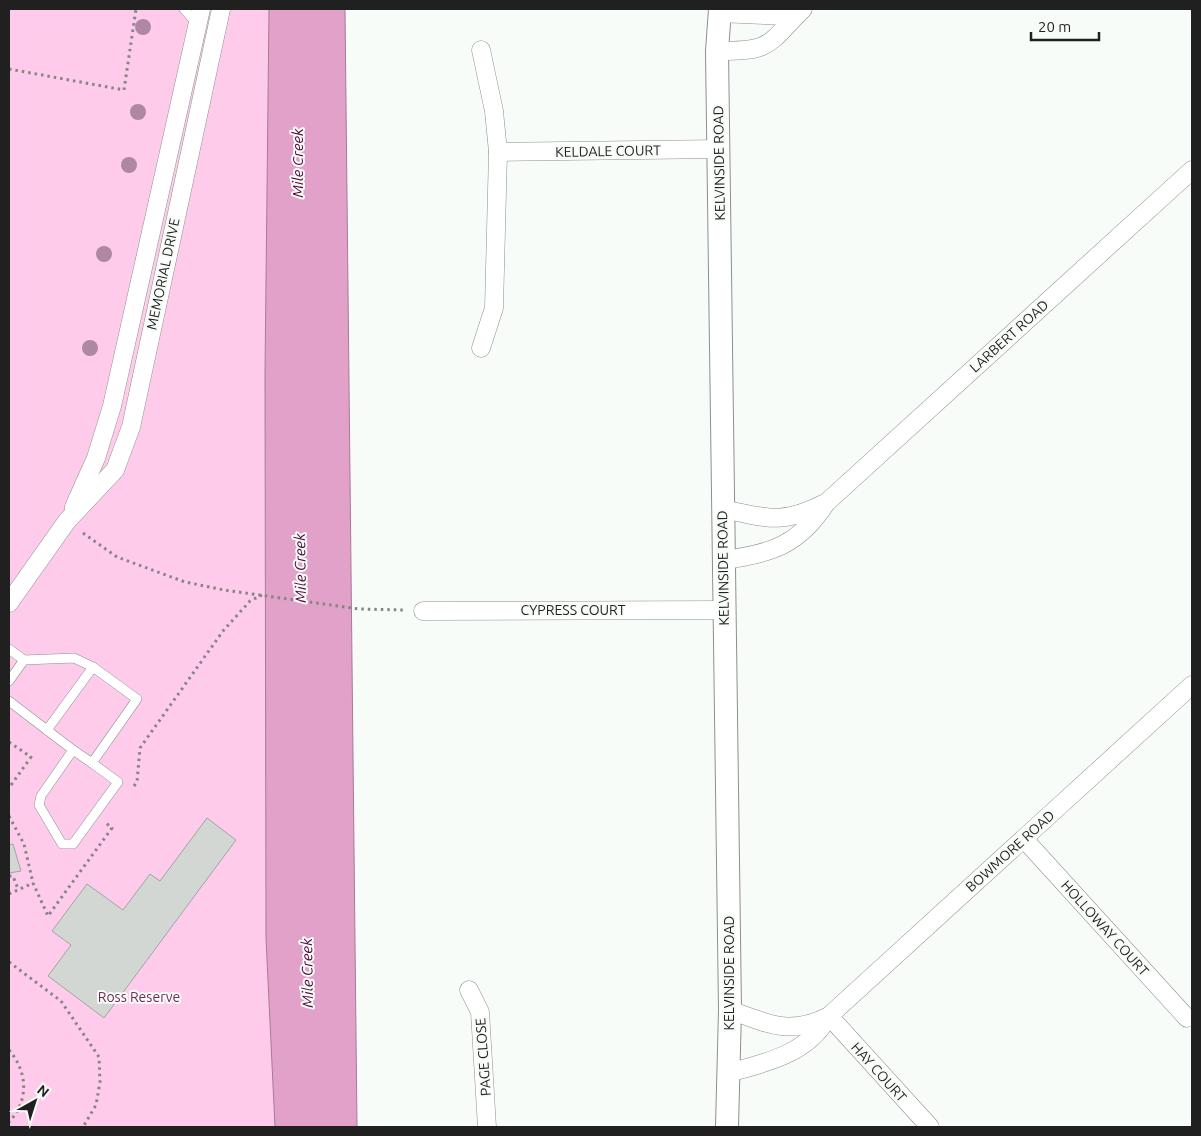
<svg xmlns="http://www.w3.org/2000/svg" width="1201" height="1136" font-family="Ubuntu,sans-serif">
	<rect width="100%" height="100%" fill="#f8fcf8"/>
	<!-- green -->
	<polygon fill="#feccea" points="9,9 269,9 265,374 266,938 275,1127 9,1127"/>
	<!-- water -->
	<polygon fill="#e1a1c9" stroke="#a77a96" points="269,9 345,9 357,1127 275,1127 266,938 265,374"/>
	<!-- building -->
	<g fill="#d3d7d3" stroke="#a1a5a1">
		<polygon points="207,818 236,840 104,1018 48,976 71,945 52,931 87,884 123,910 150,874 160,881"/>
		<polygon points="13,844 21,871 9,873 9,845"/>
	</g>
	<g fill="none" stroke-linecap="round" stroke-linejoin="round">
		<defs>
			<g id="service">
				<polyline points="184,9 197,24"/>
				<polyline points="9,649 24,660 74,658 93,667 137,699 92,763 118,782 73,844 62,844 39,805 41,796 73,750 9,701"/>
				<polyline points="9,681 24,660"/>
				<polyline points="47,730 93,667"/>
				<polyline points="73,750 92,763"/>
			</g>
			<g id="minor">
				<polyline points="719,13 786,16 801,10"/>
				<path d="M717 51C772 51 766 46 803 9"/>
				<polyline points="498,152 719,149"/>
				<polyline points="481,348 494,308 498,152 494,111 481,50"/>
				<polyline points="74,507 96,458 112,406 201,9"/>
				<path d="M723 509C766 518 782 525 823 504"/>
				<path d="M723 560C771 554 799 545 826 503L1192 170"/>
				<polyline points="9,603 67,521 115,470 131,427 221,9"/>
				<polyline points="423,611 724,610"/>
				<polyline points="1024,839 1187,1018"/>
				<polyline points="469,990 480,1012 487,1127"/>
				<path d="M730 1010C768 1024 790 1036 829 1016L1192 685"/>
				<polyline points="829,1016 930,1127"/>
				<path d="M728 1073C766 1063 806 1054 827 1019"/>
			</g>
			<polyline id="tertiary" points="720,9 717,51 730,1010 727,1127"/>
		</defs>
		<!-- service casing -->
		<use href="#service" stroke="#8c908c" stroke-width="10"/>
		<!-- minor casing -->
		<use href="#minor" stroke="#8c908c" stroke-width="19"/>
		<!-- tertiary casing -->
		<use href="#tertiary" stroke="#8c908c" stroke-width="24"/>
		<!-- path -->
		<g stroke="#848684" stroke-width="3" stroke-dasharray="2.5 4" stroke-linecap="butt">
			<polyline points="9,69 124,90 136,9"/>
			<polyline points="83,533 117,557 185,582 224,590 359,609 405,610"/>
			<polyline points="9,742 31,757 9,788"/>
			<polyline points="134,786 137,782 140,748 223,631 250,601 262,595"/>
			<polyline points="9,816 24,844 33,883 48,916 112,828 106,823"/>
			<polyline points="9,876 13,876 18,889"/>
			<polyline points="9,894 33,883"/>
			<polyline points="9,962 61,1001 99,1057 100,1082 96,1105 83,1127"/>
			<path d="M9 1050C28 1072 29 1101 9 1122"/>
		</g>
		<!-- service -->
		<use href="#service" stroke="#fff" stroke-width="9"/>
		<!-- minor -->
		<use href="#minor" stroke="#fff" stroke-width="18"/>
		<!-- tertiary -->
		<use href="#tertiary" stroke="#fff" stroke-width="22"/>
	</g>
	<!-- trees -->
	<g fill="#ae87a2">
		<circle cx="143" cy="27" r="8"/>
		<circle cx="138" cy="112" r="8"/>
		<circle cx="129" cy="165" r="8"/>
		<circle cx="104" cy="254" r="8"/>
		<circle cx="90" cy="348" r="8"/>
	</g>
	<g text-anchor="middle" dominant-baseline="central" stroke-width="4" stroke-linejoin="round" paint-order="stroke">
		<!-- street labels -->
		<g font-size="14" fill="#1f201f" stroke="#f8fcf8">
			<text transform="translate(608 151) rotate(-1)">KELDALE COURT</text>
			<text transform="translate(719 163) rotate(-91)">KELVINSIDE ROAD</text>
			<text transform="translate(163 274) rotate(-78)">MEMORIAL DRIVE</text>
			<text transform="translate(1009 336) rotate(-42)">LARBERT ROAD</text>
			<text transform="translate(723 568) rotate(-91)">KELVINSIDE ROAD</text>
			<text x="573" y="610">CYPRESS COURT</text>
			<text transform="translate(1010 851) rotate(-42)">BOWMORE ROAD</text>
			<text transform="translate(1105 928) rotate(48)">HOLLOWAY COURT</text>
			<text transform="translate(729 973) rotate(-90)">KELVINSIDE ROAD</text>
			<text transform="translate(483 1057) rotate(-94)">PAGE CLOSE</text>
			<text transform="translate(879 1072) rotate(48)">HAY COURT</text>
		</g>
		<!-- park labels -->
		<g font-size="14" fill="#72285b" stroke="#f8fcf8">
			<text x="139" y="997">Ross Reserve</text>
		</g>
		<!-- water labels -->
		<g font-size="15" font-style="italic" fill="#53073f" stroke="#f8fcf8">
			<text transform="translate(297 163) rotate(-90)">Mile Creek</text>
			<text transform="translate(300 568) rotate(-91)">Mile Creek</text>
			<text transform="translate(307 973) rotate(-91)">Mile Creek</text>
		</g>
	</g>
	<!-- border -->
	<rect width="1201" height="1136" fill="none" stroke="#1f201f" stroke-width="20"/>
	<!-- north arrow -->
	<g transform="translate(35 1101) rotate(39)" stroke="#f8fcf8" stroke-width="4" paint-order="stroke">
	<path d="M0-4L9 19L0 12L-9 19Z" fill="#1f201f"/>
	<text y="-8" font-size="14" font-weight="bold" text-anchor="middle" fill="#1f201f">N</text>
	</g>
	<!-- scale -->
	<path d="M1031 32v8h68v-8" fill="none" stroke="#1f201f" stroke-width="2.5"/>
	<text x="1038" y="32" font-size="15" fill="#1f201f" stroke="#f8fcf8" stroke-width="4" paint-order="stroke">20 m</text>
</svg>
